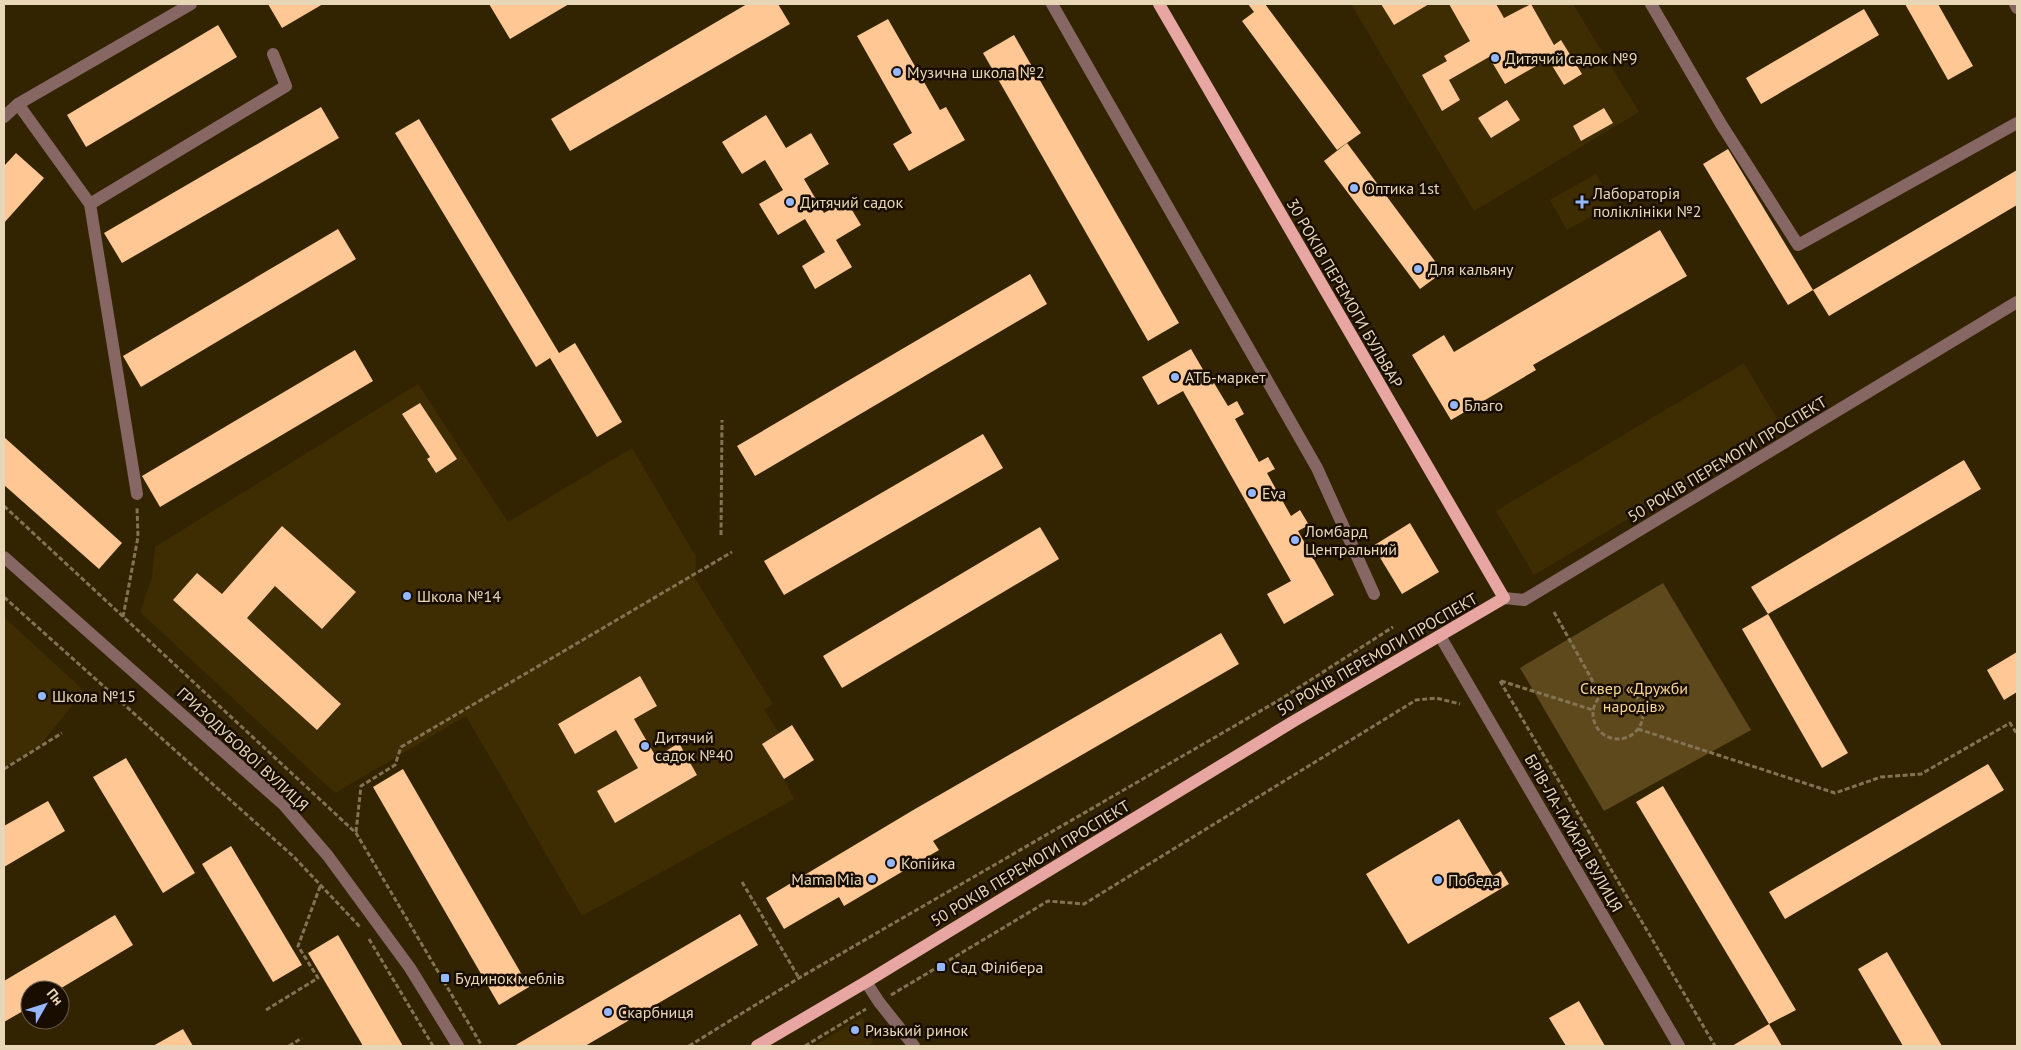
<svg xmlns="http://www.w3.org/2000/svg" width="2021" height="1050" font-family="'PT Sans',sans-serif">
	<rect width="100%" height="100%" fill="#332401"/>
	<!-- built -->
	<g fill="#3e2c03">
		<polygon points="1351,4 1573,4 1639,112 1474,211"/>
		<polygon points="1596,174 1613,204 1567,230 1550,200"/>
		<polygon points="1744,363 1782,427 1534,575 1496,511"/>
		<polygon points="418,384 508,522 632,448 696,557 695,579 773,704 764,710 779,733 792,725 814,760 784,779 794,799 582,916 466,716 335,793 140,612 152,577 155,547"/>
		<polygon points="4,617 84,691 41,744 4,767"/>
		<polygon points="862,1017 873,1043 868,1046 814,1046"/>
	</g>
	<!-- green -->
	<polygon fill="#5e491c" points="1663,583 1751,730 1604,811 1520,668"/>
	<!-- building -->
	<g fill="#fec794">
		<polygon points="268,4 323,4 282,28"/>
		<polygon points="489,4 569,4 510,39"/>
		<polygon points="747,4 778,4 790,24 570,151 551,119"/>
		<polygon points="1248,4 1265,4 1361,133 1337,150 1242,21 1254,12"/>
		<polygon points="1381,4 1429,4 1394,25"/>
		<polygon points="1449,4 1496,4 1504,18 1531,4 1554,45 1561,40 1582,74 1564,85 1548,59 1505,84 1489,57 1449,80 1460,100 1442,111 1422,75 1447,61 1444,56 1470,41"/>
		<polygon points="1905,4 1938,4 1973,66 1948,80"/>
		<polygon points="1864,9 1879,35 1761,104 1746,78"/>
		<polygon points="888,19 940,110 946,107 965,140 909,171 893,144 912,133 857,36"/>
		<polygon points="218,25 237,57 86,147 67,115"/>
		<polygon points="1014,35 1179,323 1148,341 983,53"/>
		<polygon points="1507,100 1520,120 1491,138 1478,118"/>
		<polygon points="321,107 339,138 122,263 104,233"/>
		<polygon points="1604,108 1613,123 1581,141 1573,126"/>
		<polygon points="766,115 786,148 811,133 829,164 804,179 824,213 846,200 861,225 836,240 852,267 815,289 802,266 825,252 805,219 778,235 759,204 783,190 765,160 742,174 722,142"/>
		<polygon points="419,119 559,353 575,343 622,422 597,437 550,358 536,367 395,133"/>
		<polygon points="1347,143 1443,272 1420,289 1324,161"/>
		<polygon points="1728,149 1813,290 1788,305 1703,164"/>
		<polygon points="16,153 44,178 4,223 4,166"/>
		<polygon points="2017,170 2017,205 1829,316 1813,290"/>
		<polygon points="338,229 356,259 141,387 123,356"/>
		<polygon points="1660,230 1687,276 1533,365 1536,370 1451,420 1412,355 1444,335 1454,352"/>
		<polygon points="1030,274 1047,304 755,476 737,446"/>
		<polygon points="1191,349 1212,385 1214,383 1228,406 1237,401 1244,414 1235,419 1259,462 1268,457 1275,469 1267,473 1291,516 1300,510 1309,525 1298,531 1334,595 1284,624 1267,594 1291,581 1183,391 1158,405 1142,377"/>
		<polygon points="355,350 373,381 160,507 142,476"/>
		<polygon points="420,403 457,459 436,473 427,459 430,457 402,414"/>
		<polygon points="983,434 1003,468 784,595 764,561"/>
		<polygon points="4,437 122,543 99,569 4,485"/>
		<polygon points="1964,460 1981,489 1768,614 1751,587"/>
		<polygon points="1410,523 1439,572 1402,594 1373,546"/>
		<polygon points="282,526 356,592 322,629 275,586 247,618 341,704 317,730 173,600 197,573 222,594"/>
		<polygon points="1040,527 1059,559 842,688 823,656"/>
		<polygon points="1768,614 1848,753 1822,768 1742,629"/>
		<polygon points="1221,633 1239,664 933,841 939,850 844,906 839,897 784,929 766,898 915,809"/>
		<polygon points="2017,652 2017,692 2004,700 1987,670"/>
		<polygon points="640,676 657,706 634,719 656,757 679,743 697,775 615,823 597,791 638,768 616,730 575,754 558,724"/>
		<polygon points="792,725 814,760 784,779 762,744"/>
		<polygon points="126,758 195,873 163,893 93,777"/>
		<polygon points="1988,764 2004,790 1785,919 1769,892"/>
		<polygon points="403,769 529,987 499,1005 373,787"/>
		<polygon points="1663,786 1796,1010 1769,1024 1636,802"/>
		<polygon points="48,801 65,831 4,867 4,826"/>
		<polygon points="1459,819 1493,876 1501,871 1509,884 1408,944 1366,874"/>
		<polygon points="231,846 302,965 273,982 202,864"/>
		<polygon points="740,914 758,945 585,1046 514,1046"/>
		<polygon points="115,915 133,945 58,990 30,990 30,1007 4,1022 4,981"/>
		<polygon points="338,935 403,1046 363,1046 308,953"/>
		<polygon points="1887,952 1942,1046 1903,1046 1858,969"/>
		<polygon points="1579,1001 1605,1046 1566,1046 1549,1018"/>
		<polygon points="1769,1024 1782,1046 1732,1046"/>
		<polygon points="183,1029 193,1046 153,1046"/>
	</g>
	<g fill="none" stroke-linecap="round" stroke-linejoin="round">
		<!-- path -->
		<g stroke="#837352" stroke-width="3" stroke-dasharray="5 2.5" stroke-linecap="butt">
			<polyline points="4,506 356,833 482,1046"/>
			<polyline points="721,535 722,420"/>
			<polyline points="4,597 294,857 361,928"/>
			<polyline points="1554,612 1601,696"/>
			<polyline points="123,617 138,537 137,507"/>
			<polyline points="1500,681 1715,1046"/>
			<polyline points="1501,681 1593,710"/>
			<circle cx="1618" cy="714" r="25"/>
			<polyline points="1638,729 1835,793 1881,777 1921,774 2010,723 2017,734"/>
			<polyline points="4,769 62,733"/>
			<polyline points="356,832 361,786 395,765 401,747 732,552"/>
			<polyline points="742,882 799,978"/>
			<polyline points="369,939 433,1046"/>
			<polyline points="891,995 1048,901 1084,904 1416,700 1436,698 1460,704"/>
			<polyline points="266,1010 318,978 298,946 321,884"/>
			<polyline points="289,1046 302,1038"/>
			<polyline points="689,1046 799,978 1281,699 1393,627"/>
			<polyline points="805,1046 866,1009"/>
		</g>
		<!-- minor -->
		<g stroke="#866764" stroke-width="12">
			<polyline points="1052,4 1317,468 1374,594"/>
			<polyline points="1651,4 1721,124 1798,245 2017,123"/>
			<polyline points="2015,4 2017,8"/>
			<polyline points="18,104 90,204 137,494"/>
			<polyline points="4,117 18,104 191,4"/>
			<polyline points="90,204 286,86 273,54"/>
			<polyline points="4,557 284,805 328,856 410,968 458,1046"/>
			<polyline points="1504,598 1524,600 2017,302"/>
			<polyline points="1440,636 1679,1046"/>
			<polyline points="866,982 879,1002 914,1046"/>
		</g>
		<!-- major -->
		<polyline stroke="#e7a6a1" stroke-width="12" points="757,1046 866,982 1294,721 1504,598 1159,4"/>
	</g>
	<!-- markers -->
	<g fill="#94b7fd" stroke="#190d00" stroke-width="2">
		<circle cx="1495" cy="58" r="5"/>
		<circle cx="897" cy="72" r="5"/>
		<circle cx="1354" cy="188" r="5"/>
		<circle cx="790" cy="202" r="5"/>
		<path d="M1579.5 194.5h5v5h5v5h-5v5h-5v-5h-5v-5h5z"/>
		<circle cx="1418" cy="269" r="5"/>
		<circle cx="1175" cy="377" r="5"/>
		<circle cx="1454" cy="405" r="5"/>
		<circle cx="1252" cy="493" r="5"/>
		<circle cx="1295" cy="540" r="5"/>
		<circle cx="407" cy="596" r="5"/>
		<circle cx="42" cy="696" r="5"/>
		<circle cx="645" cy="746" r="5"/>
		<circle cx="891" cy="863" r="5"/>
		<circle cx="872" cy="879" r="5"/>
		<circle cx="1438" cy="880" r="5"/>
		<rect x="936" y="962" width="10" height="10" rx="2.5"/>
		<rect x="440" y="973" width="10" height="10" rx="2.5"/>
		<circle cx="608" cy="1012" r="5"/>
		<circle cx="855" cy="1030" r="5"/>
	</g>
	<g text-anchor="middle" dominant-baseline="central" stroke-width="5" stroke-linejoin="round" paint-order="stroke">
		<!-- poi labels -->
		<g font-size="16" fill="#e7d7b7" stroke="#190d00" text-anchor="start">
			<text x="1505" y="58">Дитячий садок №9</text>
			<text x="907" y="72">Музична школа №2</text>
			<text x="1364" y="188">Оптика 1st</text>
			<text x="1593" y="193">Лабораторія<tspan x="1593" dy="18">поліклініки №2</tspan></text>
			<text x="800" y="202">Дитячий садок</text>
			<text x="1428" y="269">Для кальяну</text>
			<text x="1185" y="377">АТБ-маркет</text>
			<text x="1464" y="405">Благо</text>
			<text x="1262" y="493">Eva</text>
			<text x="1305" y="531">Ломбард<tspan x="1305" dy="18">Центральний</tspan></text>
			<text x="417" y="596">Школа №14</text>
			<text x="52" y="696">Школа №15</text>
			<text x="655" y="737">Дитячий<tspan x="655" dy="18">садок №40</tspan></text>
			<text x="901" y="863">Копійка</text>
			<text x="862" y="879" text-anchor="end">Mama Mia</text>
			<text x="1448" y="880">Победа</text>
			<text x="951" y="967">Сад Філібера</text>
			<text x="455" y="978">Будинок меблів</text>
			<text x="618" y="1012">Скарбниця</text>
			<text x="865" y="1030">Ризький ринок</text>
		</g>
		<!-- street labels -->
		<g font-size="16" fill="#e7d7b7" stroke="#190d00">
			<text transform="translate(1345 293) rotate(60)">30 РОКІВ ПЕРЕМОГИ БУЛЬВАР</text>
			<text transform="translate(1727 459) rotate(-31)">50 РОКІВ ПЕРЕМОГИ ПРОСПЕКТ</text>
			<text transform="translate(1377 654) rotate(-30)">50 РОКІВ ПЕРЕМОГИ ПРОСПЕКТ</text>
			<text transform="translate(243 749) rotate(43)">ГРИЗОДУБОВОЇ ВУЛИЦЯ</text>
			<text transform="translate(1574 833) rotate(60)">БРІВ-ЛА-ГАЙАРД ВУЛИЦЯ</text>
			<text transform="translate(1030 863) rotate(-31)">50 РОКІВ ПЕРЕМОГИ ПРОСПЕКТ</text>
		</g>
		<!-- park labels -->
		<g font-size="16" fill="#f7d693" stroke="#190d00">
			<text x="1634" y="688">Сквер «Дружби<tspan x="1634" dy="18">народів»</tspan></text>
		</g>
	</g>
	<!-- border -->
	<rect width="2021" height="1050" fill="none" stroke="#e7d7b7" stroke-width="10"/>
	<!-- north arrow -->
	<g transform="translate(45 1005) rotate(51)"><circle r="24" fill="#190d00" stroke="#6b5e49"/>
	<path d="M0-4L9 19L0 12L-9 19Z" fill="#94b7fd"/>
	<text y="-8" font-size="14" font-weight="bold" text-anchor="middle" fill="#e7d7b7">Пн</text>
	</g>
</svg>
